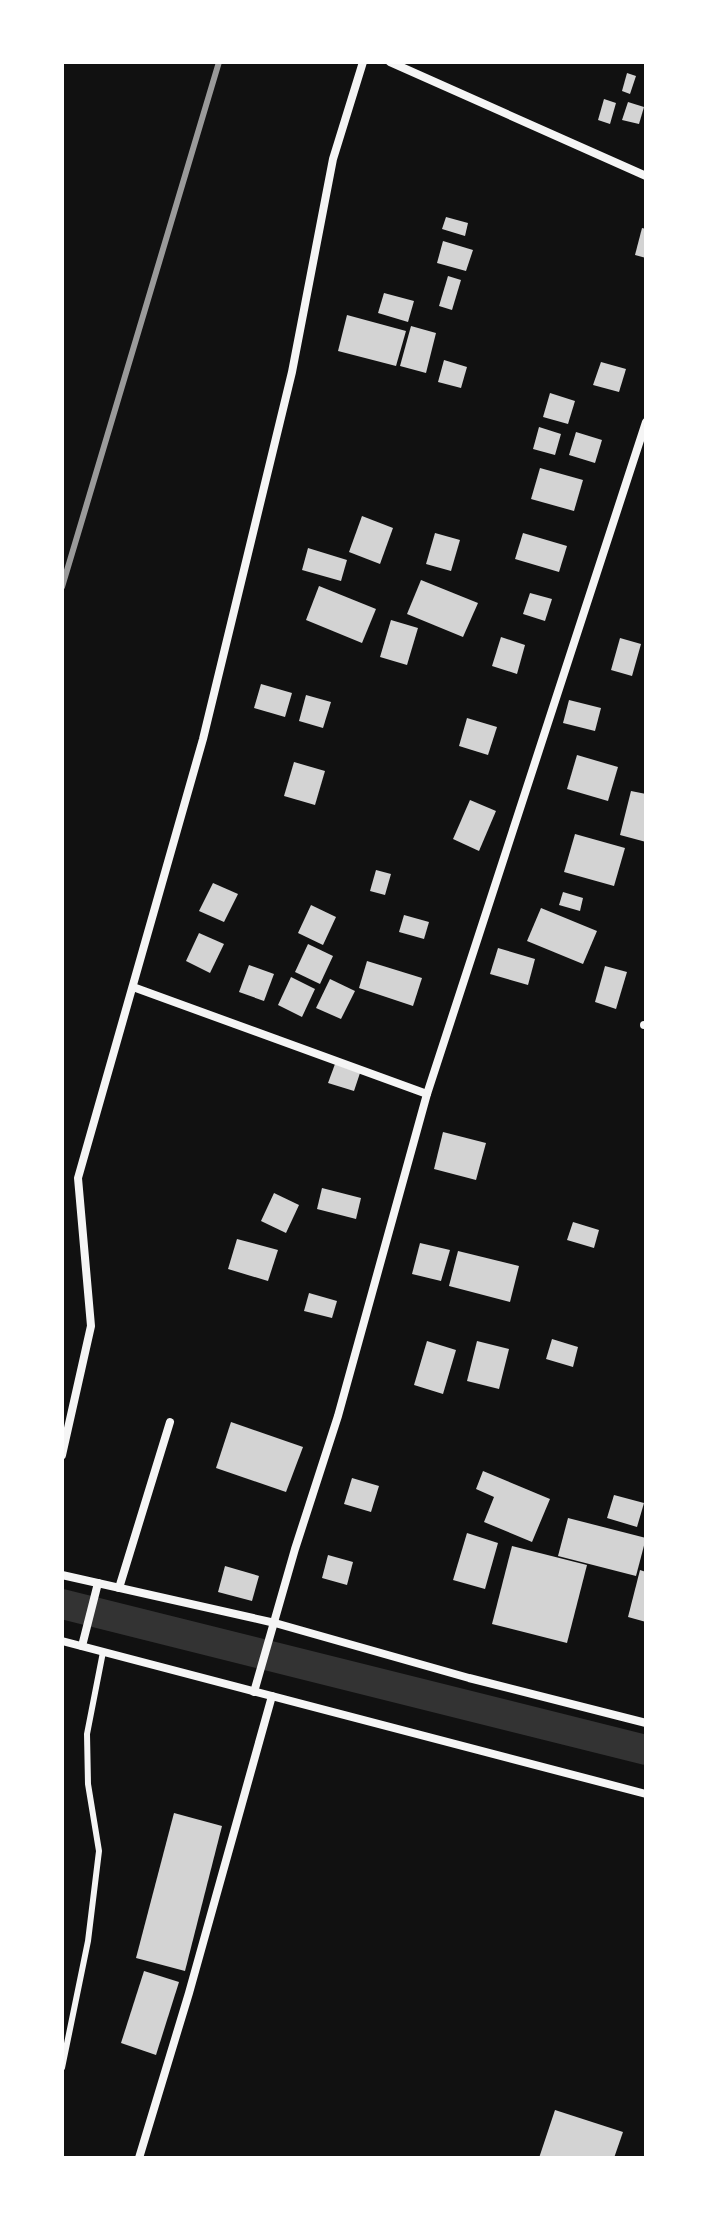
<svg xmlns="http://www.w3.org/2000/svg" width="708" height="2220" font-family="Literata,serif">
	<rect width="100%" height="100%" fill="#111"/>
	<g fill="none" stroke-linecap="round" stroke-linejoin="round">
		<!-- canal -->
		<polyline stroke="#333" stroke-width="30" points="62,1604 646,1750"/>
	</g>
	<!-- building -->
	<g fill="#d3d3d3">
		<polygon points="627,73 636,76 630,94 622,91"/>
		<polygon points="604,99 616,103 610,124 598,120"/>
		<polygon points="628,102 644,107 639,124 622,120"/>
		<polygon points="446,217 468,223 465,236 442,229"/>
		<polygon points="642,228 646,229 646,258 635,255"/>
		<polygon points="443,241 473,250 466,271 437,263"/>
		<polygon points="448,276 461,280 452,310 439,306"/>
		<polygon points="384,293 414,301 408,322 378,313"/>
		<polygon points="347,315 406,331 396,366 338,351"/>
		<polygon points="411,326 436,333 426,373 400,366"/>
		<polygon points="444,360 467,367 461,388 438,382"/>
		<polygon points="601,362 626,369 619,392 593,385"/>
		<polygon points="550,393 575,401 568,424 543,417"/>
		<polygon points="539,427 561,434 555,455 533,449"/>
		<polygon points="576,432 602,440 595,463 569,455"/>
		<polygon points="540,468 583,480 574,511 531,499"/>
		<polygon points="362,516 393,528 380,564 349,552"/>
		<polygon points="435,533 460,540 451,571 426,564"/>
		<polygon points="523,533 567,546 559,572 515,559"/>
		<polygon points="308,548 347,560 341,581 302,570"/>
		<polygon points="421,580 478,603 463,637 407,614"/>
		<polygon points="319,586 376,609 362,643 306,620"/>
		<polygon points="530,593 552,599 545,621 523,614"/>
		<polygon points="391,620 418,628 407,665 380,657"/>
		<polygon points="501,637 525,645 517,674 492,666"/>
		<polygon points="620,638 641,644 632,676 611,670"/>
		<polygon points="261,684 292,693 285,717 254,708"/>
		<polygon points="306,695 331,702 323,728 299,721"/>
		<polygon points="569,700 601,708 595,731 563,723"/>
		<polygon points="467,718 497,727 488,755 459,746"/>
		<polygon points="577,755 618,767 608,801 567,789"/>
		<polygon points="294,762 325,771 315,805 284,796"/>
		<polygon points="631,791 646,794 646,842 620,835"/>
		<polygon points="470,800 496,811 479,851 453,839"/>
		<polygon points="575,834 625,848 614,886 564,872"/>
		<polygon points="376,870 391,874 385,895 370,891"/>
		<polygon points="213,883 238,894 224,922 199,911"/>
		<polygon points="563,892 583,898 580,911 559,905"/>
		<polygon points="311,905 336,917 323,945 298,933"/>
		<polygon points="541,908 597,931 583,964 527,941"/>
		<polygon points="404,915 429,922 424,939 399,932"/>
		<polygon points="199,933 224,944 210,973 186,961"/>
		<polygon points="308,944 333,956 320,984 295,972"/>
		<polygon points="498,948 535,959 528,985 490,974"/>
		<polygon points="367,961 422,978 413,1006 359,988"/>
		<polygon points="249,965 274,974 264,1001 239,992"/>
		<polygon points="605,966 627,972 616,1009 595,1002"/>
		<polygon points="291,977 315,989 302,1017 278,1005"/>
		<polygon points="330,979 355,991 341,1019 316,1008"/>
		<polygon points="335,1064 360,1073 354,1091 328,1083"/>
		<polygon points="443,1132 486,1143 476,1180 434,1169"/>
		<polygon points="322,1188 361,1198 356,1219 317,1209"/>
		<polygon points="274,1193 299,1205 286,1233 261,1221"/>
		<polygon points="573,1222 599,1230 594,1248 567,1240"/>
		<polygon points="237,1239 278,1250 268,1281 228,1269"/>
		<polygon points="420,1243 450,1250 441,1281 412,1274"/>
		<polygon points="458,1251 519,1266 510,1302 449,1286"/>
		<polygon points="309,1293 337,1301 332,1318 304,1311"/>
		<polygon points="552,1339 578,1347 573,1367 546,1359"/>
		<polygon points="427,1341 456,1350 443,1394 414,1385"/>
		<polygon points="477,1341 509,1349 499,1389 467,1381"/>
		<polygon points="231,1422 303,1447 286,1492 216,1468"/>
		<polygon points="483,1471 550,1499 532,1542 484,1522 494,1497 476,1489"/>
		<polygon points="352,1478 379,1486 371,1512 344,1504"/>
		<polygon points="614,1495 644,1503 637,1527 607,1518"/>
		<polygon points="568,1518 646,1538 636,1576 558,1556"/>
		<polygon points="467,1533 498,1543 485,1589 453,1580"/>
		<polygon points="512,1546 587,1565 567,1643 492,1624"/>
		<polygon points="328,1555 353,1562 347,1585 322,1578"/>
		<polygon points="225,1566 259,1576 252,1601 218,1592"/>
		<polygon points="640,1570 646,1572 646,1622 628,1617"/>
		<polygon points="174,1813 222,1826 185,1971 136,1958"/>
		<polygon points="144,1971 179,1982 156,2055 121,2043"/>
		<polygon points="555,2110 623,2132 614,2158 539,2158"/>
	</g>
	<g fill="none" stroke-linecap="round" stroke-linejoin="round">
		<!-- service -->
		<polyline stroke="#f5f5f5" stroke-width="6" points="62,2068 88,1941 99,1851 88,1784 87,1734 103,1652"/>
		<!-- minor -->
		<g stroke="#f5f5f5" stroke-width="8">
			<polyline points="390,62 646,176"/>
			<polyline points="133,987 427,1094"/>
			<polyline points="644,1025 646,1025"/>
			<polyline points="62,1455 91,1326 78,1178 203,739 292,372 333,159 363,62"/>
			<polyline points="62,1575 275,1623 469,1678 646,1723"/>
			<polyline points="119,1588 170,1422"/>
			<polyline points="62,1641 646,1794"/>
			<polyline points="82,1646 98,1583"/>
			<polyline points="254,1692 295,1549 338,1416 427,1094 646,422"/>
			<polyline points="139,2158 189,1993 272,1696"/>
		</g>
		<!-- rail -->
		<polyline stroke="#9a9a9a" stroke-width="6" points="62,587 219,62"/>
	</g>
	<!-- border -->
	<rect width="708" height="2220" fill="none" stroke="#ffffff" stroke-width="128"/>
</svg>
